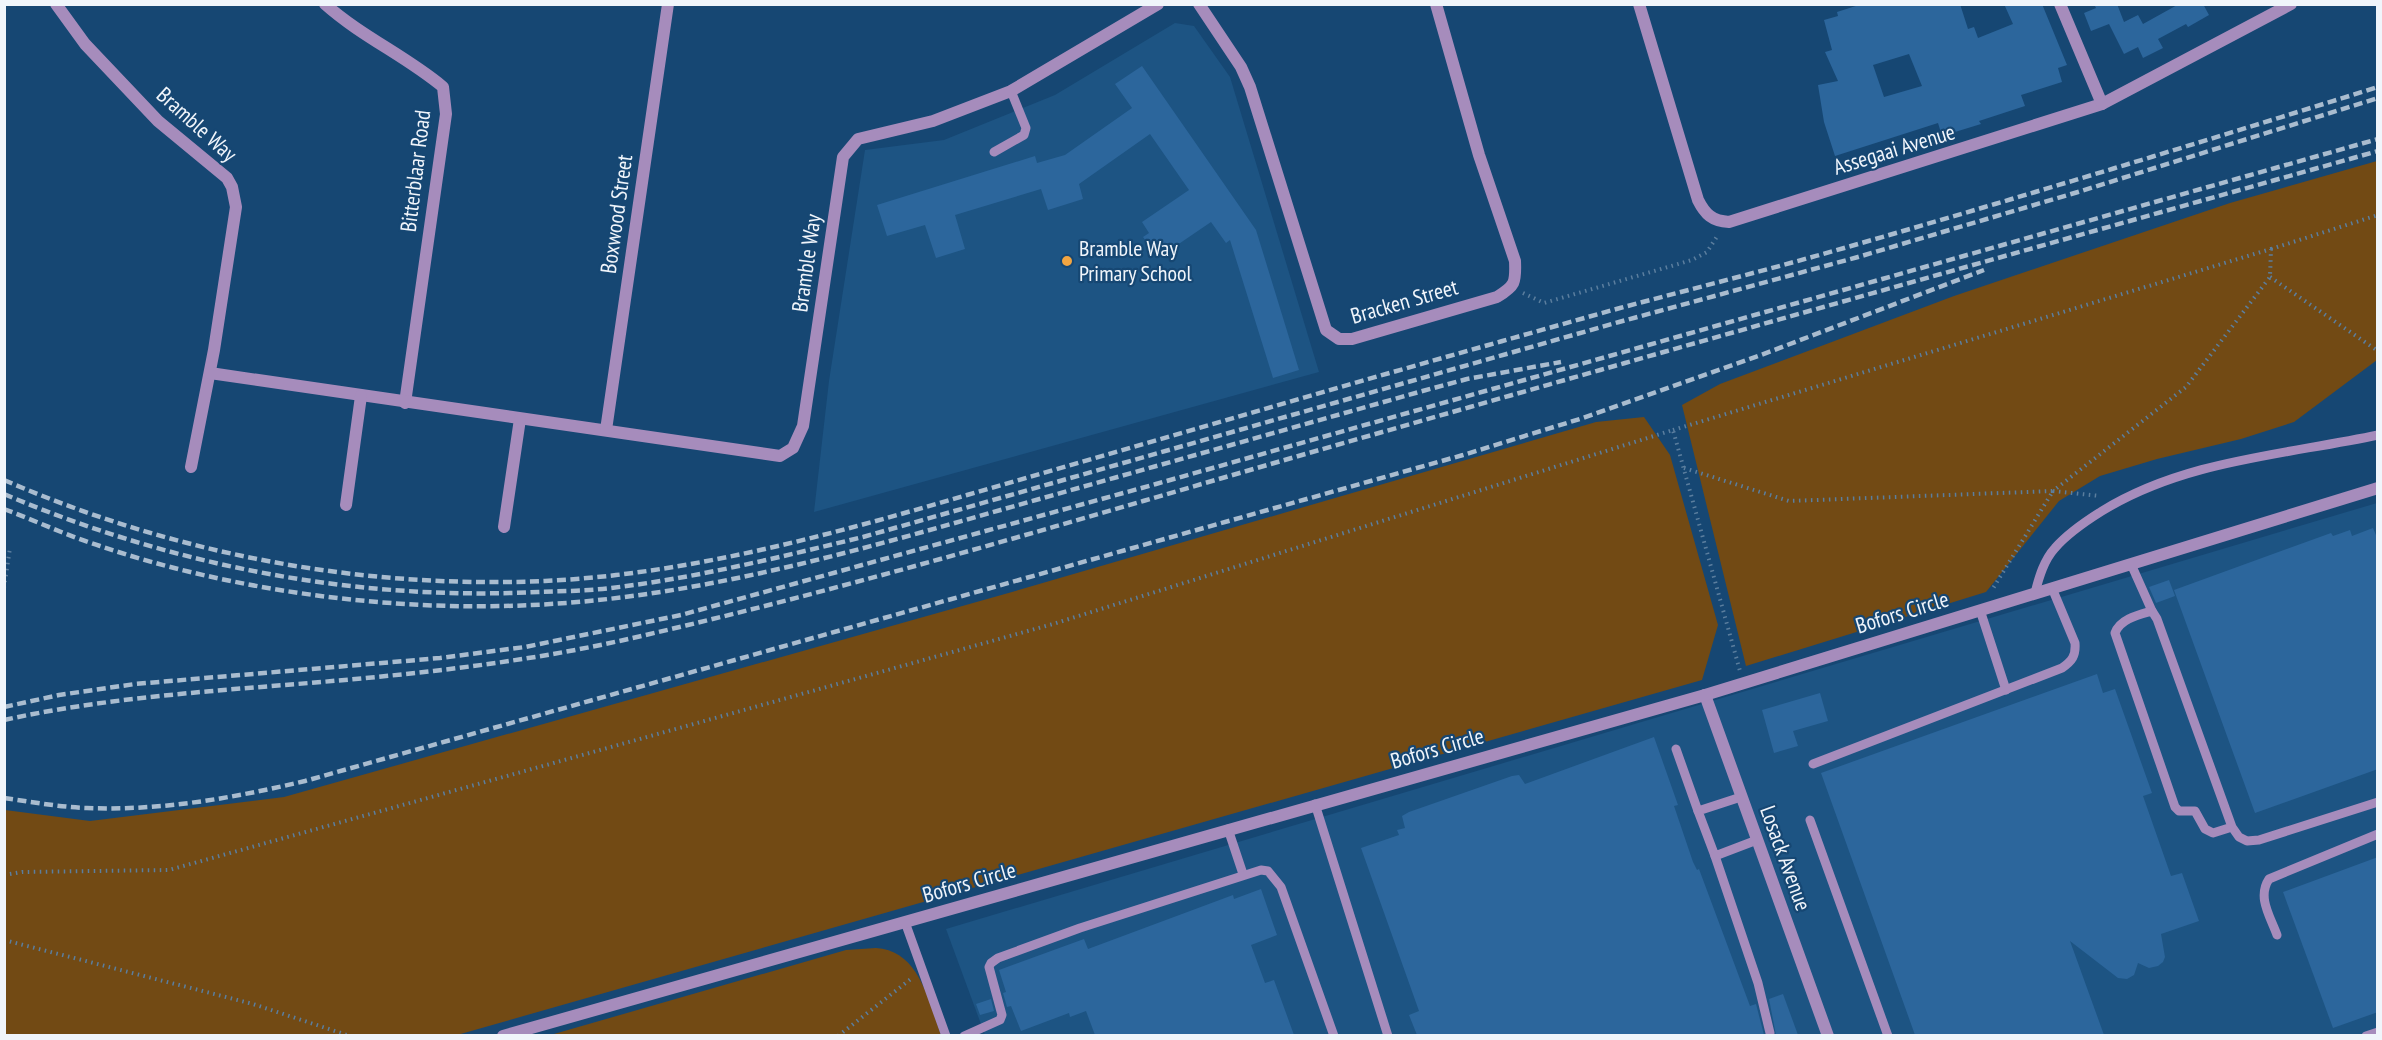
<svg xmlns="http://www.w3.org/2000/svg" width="2382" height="1040" font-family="'PT Sans Narrow',sans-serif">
	<rect width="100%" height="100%" fill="#164773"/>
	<!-- built -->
	<g fill="#1d5483">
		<polygon points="1175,23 1194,26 1230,77 1319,372 814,512 829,381 865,150 944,140 1055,95"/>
		<polygon points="2377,503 2377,1035 985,1035 946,929"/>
	</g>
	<!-- green -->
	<g fill="#724a14">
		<polygon points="2377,161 2377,360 2294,422 2241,439 2157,459 2100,476 2059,501 1986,592 1746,666 1682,405 1720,384 1954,296 2230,203"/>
		<polygon points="1644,417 1670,455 1718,625 1702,680 457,1035 5,1035 5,810 90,821 284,797 1012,592 1596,422"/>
		<path d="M876 948C919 950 929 1002 941 1035L547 1036 846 950Z"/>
	</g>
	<!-- building -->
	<g fill="#2c669c" fill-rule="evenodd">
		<path d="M1862 4H1960L1968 29 1974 27 1978 38 2013 24 2004 4H2042L2067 65 2058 68 2062 82 2021 95 2025 106 1979 121 1981 124 1942 136 1938 123 1835 156 1824 122 1818 85 1838 81 1825 52 1832 50 1824 20 1838 16 1837 12ZM1909 54 1922 86 1884 97 1873 65Z"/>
		<polygon points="2094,4 2117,4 2124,22 2138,15 2143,24 2179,4 2203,4 2209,15 2188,27 2186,24 2158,39 2163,48 2143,58 2138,47 2124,54 2109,24 2091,31 2084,13 2096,8"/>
		<polygon points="1142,66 1256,230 1299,370 1273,378 1230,240 1226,243 1211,222 1164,254 1159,245 1152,249 1143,237 1149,233 1142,222 1189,190 1150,134 1079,184 1083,199 1048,210 1041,189 955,215 965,249 936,258 925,225 887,236 877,205 1035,156 1037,163 1065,155 1132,108 1115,84"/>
		<polygon points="2373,528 2378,540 2378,769 2255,813 2174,590 2331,533 2333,536 2350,530 2352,536"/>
		<polygon points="2169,580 2175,596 2156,603 2149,587"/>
		<polygon points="2097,674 2103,693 2115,689 2152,793 2143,796 2171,876 2182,873 2199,921 2161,934 2165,957 2163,962 2158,966 2149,968 2138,963 2134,975 2127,979 2118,978 2070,941 2104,1035 1915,1035 1821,773"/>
		<polygon points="1820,693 1828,721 1793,731 1798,746 1774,753 1762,710"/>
		<polygon points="1654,737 1678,805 1674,806 1693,862 1697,870 1699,869 1750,1006 1756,1004 1764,1035 1417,1035 1409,1015 1419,1011 1361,848 1399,835 1397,830 1405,828 1402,816 1409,812 1512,776 1519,775 1525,784"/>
		<polygon points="2378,857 2378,1012 2333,1028 2283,892"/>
		<polygon points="1261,889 1277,935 1251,945 1265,983 1274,980 1294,1035 1095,1035 1086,1011 1070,1017 1069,1013 1021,1031 1011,1006 1007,1007 1003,993 1006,992 999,970 1084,939 1088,949 1233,895 1234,899"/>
		<polygon points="1783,994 1798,1035 1776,1035 1769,999"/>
		<polygon points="991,999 994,1011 980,1015 976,1004"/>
	</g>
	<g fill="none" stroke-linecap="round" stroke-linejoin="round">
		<!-- path -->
		<g stroke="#5b7e9e" stroke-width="4" stroke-dasharray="1.5 4.5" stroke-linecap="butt">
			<polyline points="2271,249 2378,215"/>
			<polyline points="2270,277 2378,351"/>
			<polyline points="1523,293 1544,303 1692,260 1707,252 1718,235"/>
			<polyline points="1673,430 2271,249 2270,277 2186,387 2053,491 2100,496"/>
			<polyline points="1684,468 1789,501 2053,491 1992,590"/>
			<polyline points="4,588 10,548"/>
			<polyline points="4,875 22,872 169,870 1053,624 1673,430 1740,671"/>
			<polyline points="4,940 253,1004 350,1036"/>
			<polyline points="838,1036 912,978"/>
		</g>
		<!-- service -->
		<g stroke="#a68cbc" stroke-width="9">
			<polyline points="994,152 1024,135 1026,128 1011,91"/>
			<polyline points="2131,564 2152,611"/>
			<path d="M2035 593C2039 577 2044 560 2055 548 2068 533 2086 521 2102 511 2185 460 2284 455 2378 435"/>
			<polyline points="1980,610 2006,690"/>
			<polyline points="1676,749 1698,811"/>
			<path d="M1813 764 2062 668C2072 661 2076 656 2075 643L2052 588"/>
			<polyline points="1741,797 1698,811 1715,856 1757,840"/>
			<polyline points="1315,804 1388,1036"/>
			<polyline points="1810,820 1888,1036"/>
			<path d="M2232 827 2213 833 2205 829 2195 811H2179L2175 807 2115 633C2120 619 2138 615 2152 611L2157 619 2232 827 2239 837 2247 841 2259 840 2378 802"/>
			<polyline points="1228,829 1243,874"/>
			<polyline points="1715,856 1758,983 1770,1033"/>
			<polyline points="905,922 946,1036"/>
			<path d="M2277 935C2270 916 2257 897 2269 879L2378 834"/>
			<polyline points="964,1036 1000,1020 1002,1015 989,967 991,963 998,958 1080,928 1261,870 1268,871 1281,887 1334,1036"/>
			<polyline points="2366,1036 2378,1032"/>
		</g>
		<!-- minor -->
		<g stroke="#a68cbc" stroke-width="12">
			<polyline points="56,4 85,44 158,121 227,178 232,187 236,207 214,350 191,467"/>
			<path d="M325 4C362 37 406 56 443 87L446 114 405 403"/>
			<path d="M1199 4 1241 67 1250 87 1326 330 1339 339H1352L1497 297C1515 286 1516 283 1515 261L1479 155 1436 4"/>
			<path d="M1639 4 1698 200C1705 214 1712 221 1729 222L2102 104 2291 4"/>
			<polyline points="2060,4 2102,104"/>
			<polyline points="210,373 780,456 793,448 803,426 843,157 858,139 933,121 1011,91 1158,4"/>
			<polyline points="606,430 668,4"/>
			<polyline points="346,505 361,396"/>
			<polyline points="504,527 520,419"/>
			<polyline points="1705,695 1828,1036"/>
			<polyline points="503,1036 1705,695 2378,488"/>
		</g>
		<!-- rail -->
		<g stroke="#a9bccf" stroke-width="4.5" stroke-dasharray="9 4.5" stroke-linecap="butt">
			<path d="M4 480C175 554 359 589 545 581 689 574 830 535 967 495 1078 463 1189 431 1299 399 1406 368 1513 338 1620 308 1699 287 1779 267 1858 244 2032 194 2205 141 2378 87"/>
			<path d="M4 494C173 566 355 601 538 592 562 591 587 591 611 588 696 578 780 557 863 537L1619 322 1858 257 2078 192 2378 98"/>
			<path d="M4 509C36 521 68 536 100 546 233 591 392 612 532 605 694 598 849 553 1004 509 1142 470 1281 431 1419 392L1467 379 1561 362"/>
			<polyline points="4,707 59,695 135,684 440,658 525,647 681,615 1156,484 2378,139"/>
			<path d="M4 720C109 697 215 691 321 682 427 673 534 661 637 637 885 580 1128 504 1372 435 1707 339 2042 246 2378 151"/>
			<path d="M4 798C32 802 59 807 87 808 161 811 233 798 305 781L1463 455 1583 418 1761 355 1984 270"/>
		</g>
	</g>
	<!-- markers -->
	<circle fill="#f2a541" stroke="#164773" stroke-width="2" cx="1067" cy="261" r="6"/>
	<g text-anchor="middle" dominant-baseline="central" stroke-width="4.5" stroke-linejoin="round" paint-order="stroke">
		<!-- street labels -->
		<g font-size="22" fill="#f0f5fb" stroke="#164773">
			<text transform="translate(197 124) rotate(42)">Bramble Way</text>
			<text transform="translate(1894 149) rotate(-17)">Assegaai Avenue</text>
			<text transform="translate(415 171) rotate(-83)">Bitterblaar Road</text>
			<text transform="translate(616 214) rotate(-82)">Boxwood Street</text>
			<text transform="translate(806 263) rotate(-82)">Bramble Way</text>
			<text transform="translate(1404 301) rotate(-16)">Bracken Street</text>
			<text transform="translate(1902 612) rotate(-17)">Bofors Circle</text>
			<text transform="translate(1437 748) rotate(-16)">Bofors Circle</text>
			<text transform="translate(1786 858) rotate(70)">Losack Avenue</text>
			<text transform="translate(969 882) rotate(-16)">Bofors Circle</text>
		</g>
		<!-- poi labels -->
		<g font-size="22" fill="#f0f5fb" stroke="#164773" text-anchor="start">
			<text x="1079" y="248">Bramble Way<tspan x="1079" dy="25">Primary School</tspan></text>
		</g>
	</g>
	<!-- border -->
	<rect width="2382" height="1040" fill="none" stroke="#f0f5fb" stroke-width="12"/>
</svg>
